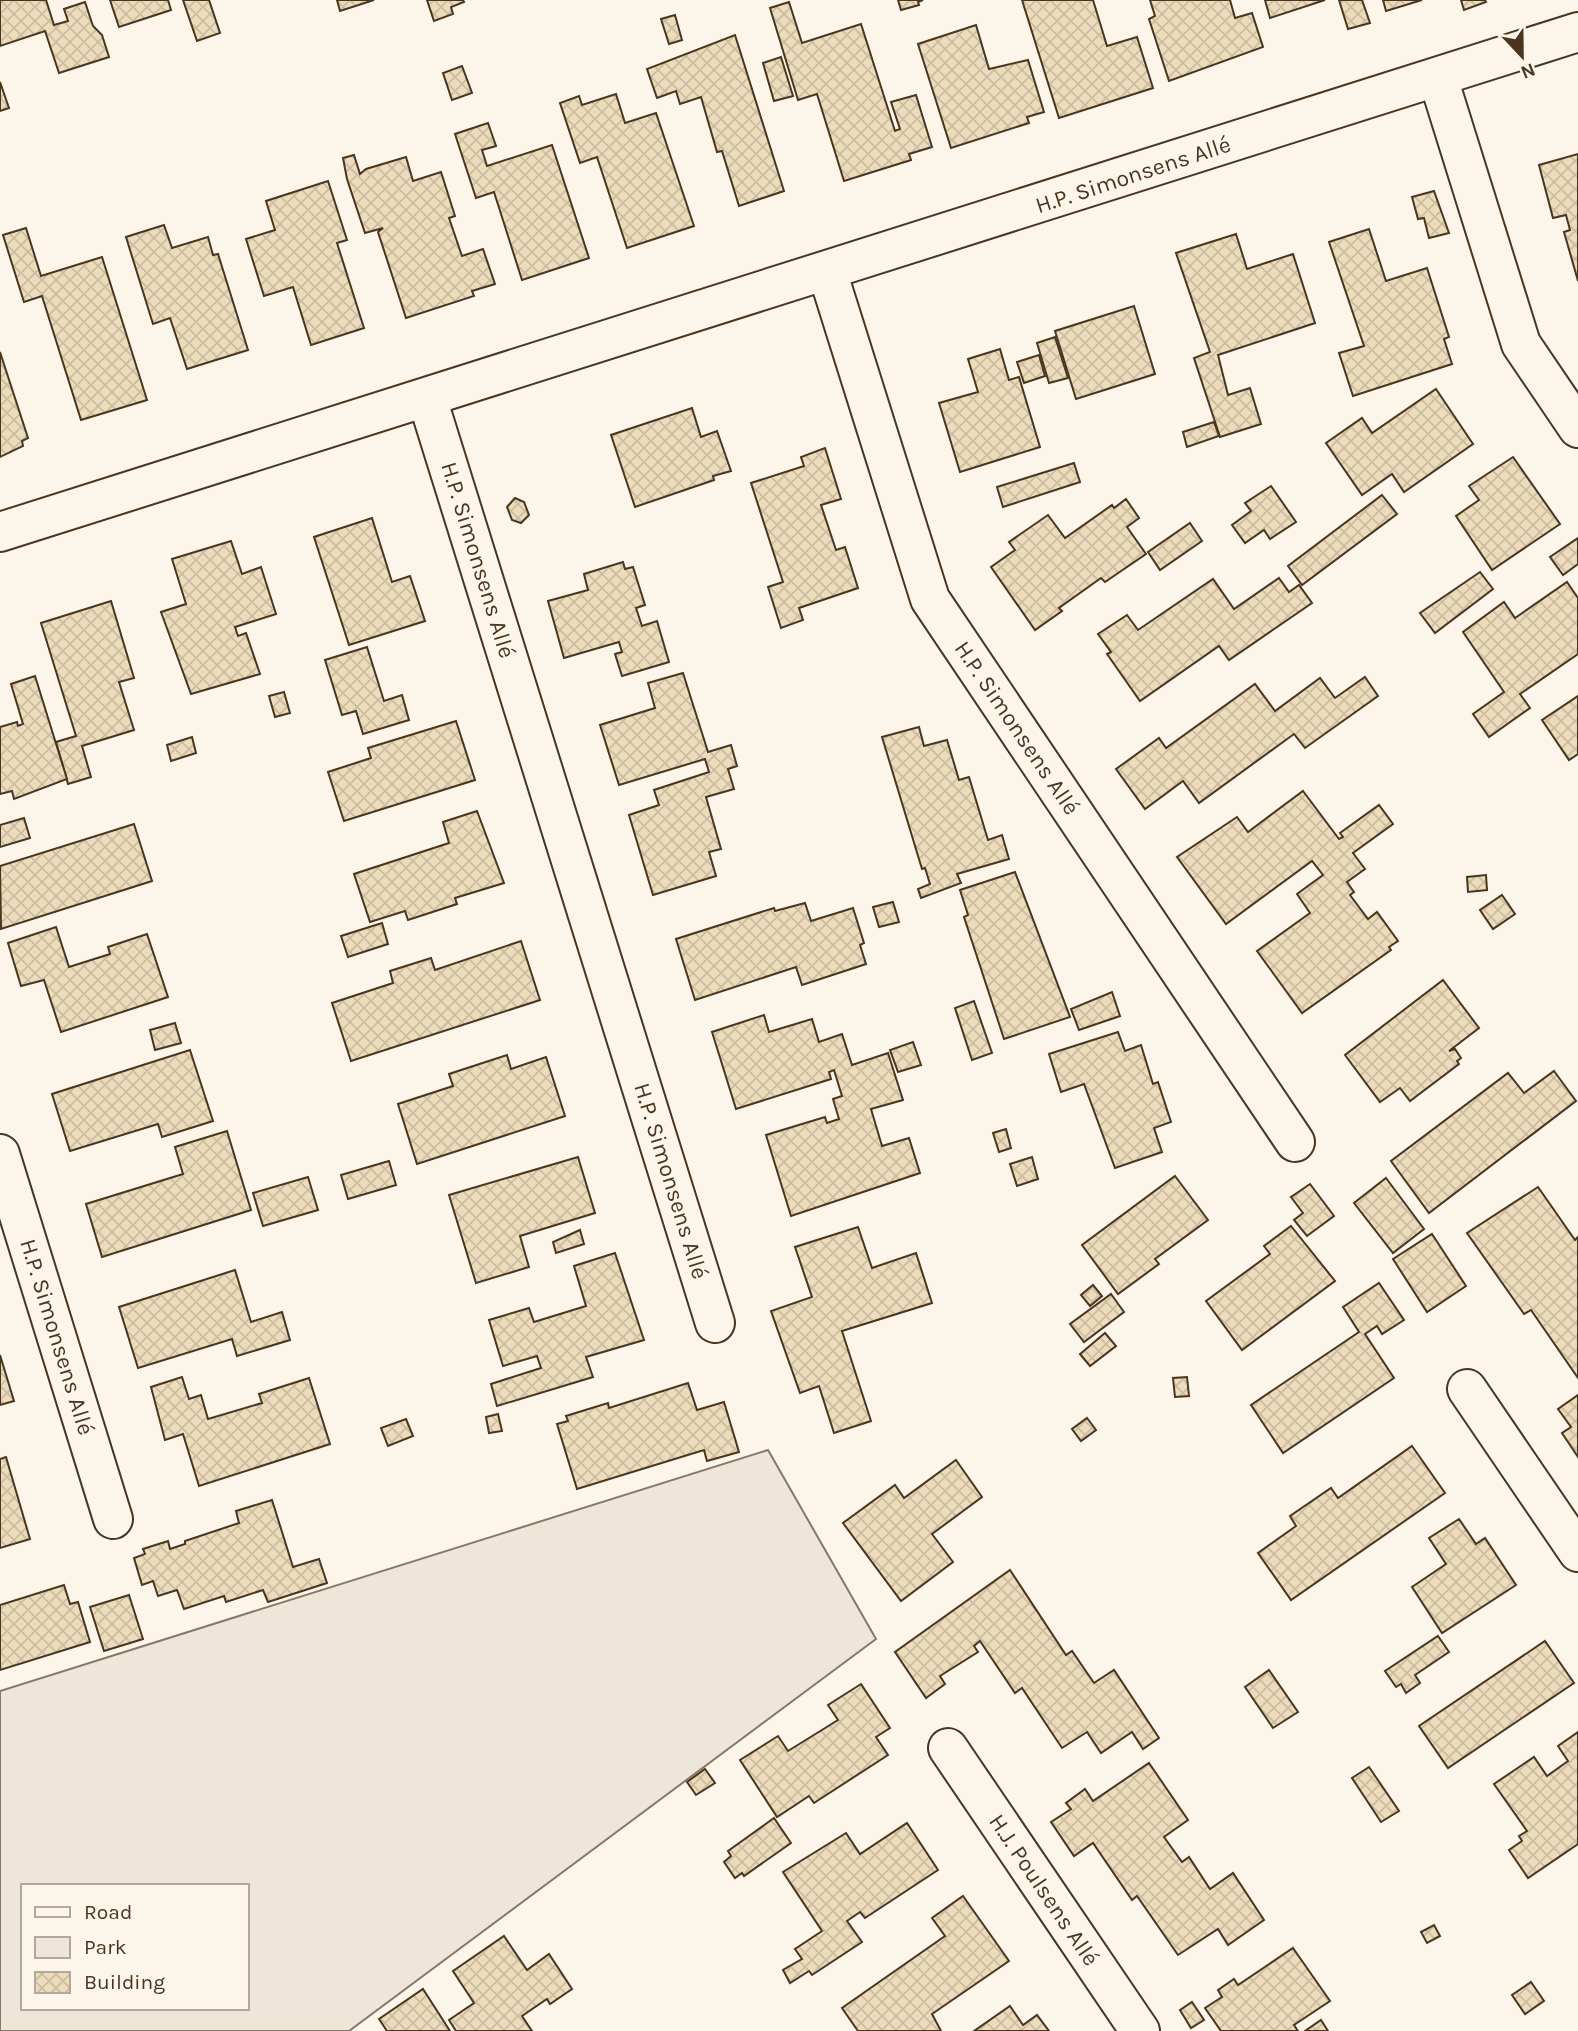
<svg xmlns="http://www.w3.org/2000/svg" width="1578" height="2031" font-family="Karla,sans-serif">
	<defs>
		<pattern id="building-cross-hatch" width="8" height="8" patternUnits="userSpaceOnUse" patternTransform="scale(1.75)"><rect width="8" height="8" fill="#ecdcbc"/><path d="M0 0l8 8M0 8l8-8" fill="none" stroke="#ccbda1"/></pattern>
	</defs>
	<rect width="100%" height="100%" fill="#fbf6e9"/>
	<!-- park -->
	<path fill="#ede6d9" stroke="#887966" stroke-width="2" fill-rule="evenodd" d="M768 1450 876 1639 349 2031H0V1691ZM23 1886H247V2008H23Z"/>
	<!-- building -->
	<g fill="url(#building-cross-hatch)" stroke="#4a3520" stroke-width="2">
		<polygon points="0,0 46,0 54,25 68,21 64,9 85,2 93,26 102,35 109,57 59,73 45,31 0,46"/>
		<polygon points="110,0 168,0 171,10 119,27"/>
		<polygon points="183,0 209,0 220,33 197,41"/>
		<polygon points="337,0 374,0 340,11"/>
		<polygon points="427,0 463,0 464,2 451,7 453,14 434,21"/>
		<polygon points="898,0 923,0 918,2 919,5 901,10"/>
		<polygon points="1022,0 1093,0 1107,46 1137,37 1153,88 1059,118"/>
		<polygon points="1150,0 1230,0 1235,18 1252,13 1263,47 1169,81 1149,19 1155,16"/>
		<polygon points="1265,0 1325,0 1270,18"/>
		<polygon points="1339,0 1362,0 1370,23 1348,29"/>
		<polygon points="1383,0 1422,0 1386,11"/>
		<polygon points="1461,0 1485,0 1486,2 1464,10"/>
		<polygon points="789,2 802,43 861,24 895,131 900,129 891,102 916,95 932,147 909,154 911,160 844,181 817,94 798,100 770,8"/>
		<polygon points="675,15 682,40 669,44 661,19"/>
		<polygon points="976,25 989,69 1028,60 1044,112 1027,117 1029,123 951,148 918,44"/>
		<polygon points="735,35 784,191 739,206 722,151 717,152 701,97 680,104 676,91 657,98 647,69"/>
		<polygon points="781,57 793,96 774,101 763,63"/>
		<polygon points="462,66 472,93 452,100 443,73"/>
		<polygon points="0,82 9,108 0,111"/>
		<polygon points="616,94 625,123 656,113 694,226 627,248 597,157 580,163 560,103 579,96 582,105"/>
		<polygon points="488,123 496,146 482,150 487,166 552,145 589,258 522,280 494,192 476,198 455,134"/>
		<polygon points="1578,154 1578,281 1564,232 1570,230 1566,215 1553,218 1539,165"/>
		<polygon points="354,155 360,174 366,169 406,157 413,181 441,172 455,216 449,218 462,256 483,249 495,284 472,291 474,296 406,318 378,232 383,228 365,233 347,179 343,158"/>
		<polygon points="328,181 347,240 337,243 364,328 311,345 293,287 264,296 246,239 275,230 266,201"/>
		<polygon points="1434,191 1449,233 1429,238 1424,218 1418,219 1412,197"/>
		<polygon points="164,225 172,248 208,237 213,255 218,254 248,350 187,369 170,318 153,324 126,237"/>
		<polygon points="26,228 41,276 102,257 147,400 81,420 42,296 24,302 3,235"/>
		<polygon points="1369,229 1386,281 1427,268 1449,337 1444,339 1452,364 1353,396 1339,353 1364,346 1329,242"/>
		<polygon points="1236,234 1247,269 1293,254 1315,323 1218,355 1228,395 1250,388 1261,424 1220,437 1194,358 1210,352 1176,253"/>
		<polygon points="1134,306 1155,374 1076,399 1055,331"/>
		<polygon points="1055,337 1068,378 1049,383 1037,343"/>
		<polygon points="1000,349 1009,380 1019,377 1040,447 960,472 939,403 978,392 968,359"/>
		<polygon points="0,352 28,438 22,441 23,446 0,457"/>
		<polygon points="1039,355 1045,376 1024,383 1017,362"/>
		<polygon points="1436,389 1473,444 1404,492 1392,474 1362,495 1326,443 1362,418 1372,433"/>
		<polygon points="692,408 701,437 717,431 731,471 713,476 714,480 635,507 611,435"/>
		<polygon points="1214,422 1219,436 1187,447 1183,432"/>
		<polygon points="825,448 841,499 821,505 836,550 845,547 858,588 799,608 803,620 781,628 768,587 783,582 751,483 804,466 801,457"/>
		<polygon points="1513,457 1560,524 1492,570 1456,516 1479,500 1469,486"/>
		<polygon points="1074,463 1080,482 1003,507 997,487"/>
		<polygon points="1271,486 1296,522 1270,539 1264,530 1245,543 1232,525 1251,511 1245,503"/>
		<polygon points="1382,495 1397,514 1302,585 1288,566"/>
		<polygon points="515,498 524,502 529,515 521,523 512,520 507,507"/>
		<polygon points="1126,499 1139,518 1127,527 1146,554 1105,582 1101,578 1059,608 1062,611 1035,630 991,567 1015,550 1009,542 1048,515 1065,538 1112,505 1114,508"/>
		<polygon points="372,518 392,582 410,576 425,621 349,645 314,537"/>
		<polygon points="1190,523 1202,541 1160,570 1148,552"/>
		<polygon points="1578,538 1578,564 1563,575 1550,557"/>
		<polygon points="231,541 242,574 261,567 276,614 235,627 238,636 246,633 260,674 191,694 161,612 186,604 172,559"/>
		<polygon points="623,562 625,569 633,567 645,605 636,608 642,626 657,621 669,662 622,676 615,654 622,652 619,642 564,658 548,601 588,590 584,574"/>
		<polygon points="1480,572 1493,589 1435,633 1420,613"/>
		<polygon points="1279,578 1289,592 1299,585 1312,603 1229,660 1219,646 1140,701 1107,654 1111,652 1098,634 1127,615 1138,630 1213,579 1234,609"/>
		<polygon points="1567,582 1578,598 1578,654 1520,694 1530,708 1489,737 1473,714 1504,692 1463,632 1504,602 1515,618"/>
		<polygon points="111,601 134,678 119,682 134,730 82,746 91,777 68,784 56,742 76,736 41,623"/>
		<polygon points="367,647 384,701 402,695 409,720 363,734 356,711 342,715 325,660"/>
		<polygon points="683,673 708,752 731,745 737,766 728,769 734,789 706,797 721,849 709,852 716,876 653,895 629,815 659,805 654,790 709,772 705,759 619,785 600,725 655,708 648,683"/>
		<polygon points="35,676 67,779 14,799 12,791 0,794 0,727 17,722 18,726 23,724 11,684"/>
		<polygon points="1365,677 1378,696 1305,748 1294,734 1199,803 1183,781 1145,809 1116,769 1159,738 1166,748 1255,684 1275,711 1320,678 1335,698"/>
		<polygon points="284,692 290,713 275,717 269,696"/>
		<polygon points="1578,696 1578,754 1569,760 1542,720"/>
		<polygon points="456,721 475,780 344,821 328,772 371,758 368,748"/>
		<polygon points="919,727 924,746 947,740 959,780 969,777 988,840 1002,835 1009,859 957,874 961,883 921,898 918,889 930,884 925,868 922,869 882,737"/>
		<polygon points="192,737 196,753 171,761 167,745"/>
		<polygon points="1303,791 1339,839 1343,837 1340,833 1379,805 1393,824 1353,853 1365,869 1347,882 1354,892 1350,895 1368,919 1377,912 1398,941 1389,947 1391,950 1302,1013 1257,951 1310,913 1297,894 1323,875 1312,861 1226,924 1177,857 1237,817 1248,832"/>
		<polygon points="477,811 504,883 455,898 457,904 408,920 405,911 370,922 354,874 449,843 443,822"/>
		<polygon points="24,818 30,838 0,847 0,825"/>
		<polygon points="134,824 152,881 1,929 0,866"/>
		<polygon points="1015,872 1070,1017 1004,1039 964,917 968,915 960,890"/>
		<polygon points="1486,875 1487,890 1468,892 1467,877"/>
		<polygon points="1502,895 1515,914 1493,929 1480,910"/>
		<polygon points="893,902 899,922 879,927 873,907"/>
		<polygon points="805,903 811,921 853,908 864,943 860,945 866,964 802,985 796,967 695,1000 676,939 774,908 775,911"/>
		<polygon points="382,923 388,944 348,957 341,936"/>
		<polygon points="56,927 69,967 110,954 108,947 147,934 168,997 61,1032 44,980 21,986 8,943"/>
		<polygon points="521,941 540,1000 351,1061 332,1003 393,983 390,971 431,958 435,970"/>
		<polygon points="1443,980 1479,1028 1449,1051 1455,1049 1461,1058 1457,1061 1459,1064 1410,1101 1400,1088 1380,1102 1345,1055"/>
		<polygon points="1112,992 1120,1016 1079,1030 1071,1009"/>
		<polygon points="974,1001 992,1053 972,1060 955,1008"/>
		<polygon points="764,1015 769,1032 812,1019 819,1042 842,1034 852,1065 888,1053 903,1100 871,1109 882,1146 909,1138 920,1173 791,1216 766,1135 825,1117 827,1123 839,1119 833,1099 842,1096 834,1070 829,1072 831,1079 736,1109 712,1032"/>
		<polygon points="175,1023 181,1043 155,1050 150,1030"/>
		<polygon points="1118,1032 1125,1051 1141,1045 1153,1084 1158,1082 1171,1122 1154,1128 1162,1152 1115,1168 1084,1084 1061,1092 1049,1054"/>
		<polygon points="913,1042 921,1065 898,1072 890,1050"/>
		<polygon points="190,1050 213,1121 162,1137 158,1124 70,1151 52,1094"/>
		<polygon points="507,1055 511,1069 546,1057 565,1116 417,1164 398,1104 453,1086 449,1074"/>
		<polygon points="1554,1071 1576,1101 1429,1213 1391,1161 1508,1073 1524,1093"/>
		<polygon points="1006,1129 1011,1148 999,1152 993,1133"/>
		<polygon points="227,1131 251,1210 102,1257 86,1204 183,1174 175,1147"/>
		<polygon points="578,1157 595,1213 520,1236 529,1267 476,1283 449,1195"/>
		<polygon points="1032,1157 1038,1179 1017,1186 1010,1164"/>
		<polygon points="389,1161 396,1185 348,1199 341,1175"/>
		<polygon points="1175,1176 1208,1220 1155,1259 1159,1264 1118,1294 1082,1245"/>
		<polygon points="308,1177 318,1210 263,1226 253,1193"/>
		<polygon points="1386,1178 1424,1229 1393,1253 1354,1203"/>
		<polygon points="1310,1184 1334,1216 1307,1236 1294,1220 1303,1213 1291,1197"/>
		<polygon points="1538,1187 1575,1240 1578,1237 1578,1378 1531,1310 1524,1314 1467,1233"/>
		<polygon points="1291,1226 1335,1281 1242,1350 1206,1301 1270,1254 1264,1246"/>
		<polygon points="858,1227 872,1268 916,1253 932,1303 842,1331 871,1421 834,1433 819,1386 800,1393 771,1311 812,1297 795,1247"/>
		<polygon points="580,1230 584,1244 556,1253 553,1242"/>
		<polygon points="1432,1234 1466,1286 1427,1312 1393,1259"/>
		<polygon points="615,1253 644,1340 586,1357 593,1377 497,1406 491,1384 541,1368 537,1356 503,1366 489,1320 529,1308 534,1322 586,1306 574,1266"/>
		<polygon points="235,1270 251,1322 282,1312 290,1340 237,1356 232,1339 138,1368 119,1307"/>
		<polygon points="1379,1283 1404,1320 1382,1334 1377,1326 1365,1334 1394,1378 1283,1453 1251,1405 1359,1332 1343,1307"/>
		<polygon points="1093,1285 1102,1296 1090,1306 1081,1295"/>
		<polygon points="1111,1294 1124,1312 1084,1342 1070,1324"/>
		<polygon points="1105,1333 1116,1346 1090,1366 1080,1354"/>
		<polygon points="0,1355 14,1401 0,1405"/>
		<polygon points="182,1377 189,1399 201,1395 208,1419 262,1403 259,1394 309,1378 330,1444 199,1486 183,1434 165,1440 151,1387"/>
		<polygon points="1187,1377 1189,1396 1175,1397 1173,1378"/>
		<polygon points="688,1383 697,1410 724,1402 739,1452 707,1461 704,1450 577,1489 557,1424 568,1421 566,1416 608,1403 609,1408"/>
		<polygon points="1578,1395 1578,1457 1562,1433 1571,1427 1558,1409"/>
		<polygon points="498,1414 502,1431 489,1433 486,1417"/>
		<polygon points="1087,1418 1096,1430 1081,1441 1072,1429"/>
		<polygon points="406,1419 413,1436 388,1446 381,1428"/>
		<polygon points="1412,1446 1445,1493 1291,1600 1258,1553 1296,1526 1290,1516 1331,1488 1338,1498"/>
		<polygon points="6,1457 30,1539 0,1548 0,1459"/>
		<polygon points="956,1460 982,1497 932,1534 953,1562 901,1601 843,1523 895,1485 904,1498"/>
		<polygon points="272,1500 293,1567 319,1559 327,1583 268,1602 263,1590 226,1602 224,1596 184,1609 177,1590 158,1596 153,1581 142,1585 134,1558 145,1554 143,1549 168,1541 170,1549 185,1544 185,1541 239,1523 236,1511"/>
		<polygon points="1459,1519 1476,1544 1485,1538 1516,1585 1442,1633 1412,1587 1446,1564 1429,1538"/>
		<polygon points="1010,1570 1066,1655 1072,1651 1094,1683 1114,1670 1159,1738 1143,1749 1132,1732 1101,1753 1087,1732 1062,1748 1022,1688 1015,1693 980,1641 974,1646 978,1652 940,1676 945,1684 926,1698 895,1652"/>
		<polygon points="64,1585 70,1604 78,1602 90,1642 0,1670 0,1605"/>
		<polygon points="129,1595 143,1639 104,1651 90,1607"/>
		<polygon points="1438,1636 1449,1652 1415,1675 1420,1683 1406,1693 1401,1684 1396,1687 1385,1671"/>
		<polygon points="1545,1641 1574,1683 1448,1768 1419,1726"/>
		<polygon points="1269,1670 1298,1712 1273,1728 1245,1687"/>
		<polygon points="861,1684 890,1728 876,1737 888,1755 814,1803 809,1796 777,1817 740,1760 778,1736 788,1751 838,1720 828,1705"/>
		<polygon points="1578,1732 1578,1844 1528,1878 1509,1850 1522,1841 1519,1836 1527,1831 1494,1784 1534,1757 1547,1776 1568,1761 1558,1746"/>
		<polygon points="1149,1763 1188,1820 1164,1837 1182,1862 1189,1857 1210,1889 1233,1873 1264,1920 1228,1945 1218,1929 1178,1955 1137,1896 1132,1900 1093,1843 1074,1856 1051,1822 1071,1809 1066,1803 1085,1789 1093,1801"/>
		<polygon points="1369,1767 1399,1811 1381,1822 1352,1778"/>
		<polygon points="705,1769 715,1783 696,1795 687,1782"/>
		<polygon points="774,1818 791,1843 744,1876 742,1873 735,1878 724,1862 731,1856 728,1851"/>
		<polygon points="907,1823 938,1870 865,1918 860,1912 847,1921 862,1942 812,1975 809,1971 790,1983 783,1970 802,1959 795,1949 822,1931 783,1872 846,1833 860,1854"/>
		<polygon points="963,1896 1009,1961 932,2014 941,2031 858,2031 842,2008 945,1936 932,1918"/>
		<polygon points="1434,1925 1440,1936 1427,1943 1421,1932"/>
		<polygon points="504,1936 527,1970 549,1954 572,1989 550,2004 547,1999 522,2016 532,2031 456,2031 449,2020 474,2003 453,1971"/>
		<polygon points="1293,1948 1330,2001 1294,2025 1298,2031 1221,2031 1205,2008 1222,1997 1218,1990 1234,1979 1238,1985"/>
		<polygon points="1531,1982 1544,2001 1525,2014 1512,1995"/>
		<polygon points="423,1989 450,2031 387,2031 379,2019"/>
		<polygon points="1192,2002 1204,2020 1191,2028 1180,2010"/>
		<polygon points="1010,2006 1023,2025 1037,2015 1049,2031 974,2031"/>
		<polygon points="1321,2020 1328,2031 1305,2031"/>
	</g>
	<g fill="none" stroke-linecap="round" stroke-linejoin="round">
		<defs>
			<g id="minor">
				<polyline points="1438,78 1521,344 1578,428"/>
				<polyline points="827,271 930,599 1295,1142"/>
				<polyline points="427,398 715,1323"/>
				<polyline points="0,532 1578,32"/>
				<polyline points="0,1154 113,1519"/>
				<polyline points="1467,1389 1578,1552"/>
				<polyline points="948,1748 1140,2031"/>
			</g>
		</defs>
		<!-- minor casing -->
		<use href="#minor" stroke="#4a3520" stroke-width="42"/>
		<!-- minor -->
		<use href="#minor" stroke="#fbf6e9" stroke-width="38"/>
	</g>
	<g text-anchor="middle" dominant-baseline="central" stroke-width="5" stroke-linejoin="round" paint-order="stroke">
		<!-- street labels -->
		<g font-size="23" fill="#4a3520" stroke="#fbf6e9">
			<text transform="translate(1133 175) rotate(-18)">H.P. Simonsens Allé</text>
			<text transform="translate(478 560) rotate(73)">H.P. Simonsens Allé</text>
			<text transform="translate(1017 728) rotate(56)">H.P. Simonsens Allé</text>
			<text transform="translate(671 1181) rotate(73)">H.P. Simonsens Allé</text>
			<text transform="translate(57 1337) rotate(73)">H.P. Simonsens Allé</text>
			<text transform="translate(1044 1890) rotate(56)">H.J. Poulsens Allé</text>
		</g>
	</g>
	<!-- legend -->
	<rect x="21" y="1884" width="228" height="126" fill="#fbf6e9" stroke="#b4a999" stroke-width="2"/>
	<rect x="35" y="1907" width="35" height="10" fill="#fbf6e9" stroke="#b4a999" stroke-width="2"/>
	<text x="84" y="1919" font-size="21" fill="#4a3520">Road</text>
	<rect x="35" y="1937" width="35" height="21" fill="#ede6d9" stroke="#b4a999" stroke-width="2"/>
	<text x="84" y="1954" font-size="21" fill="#4a3520">Park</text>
	<rect x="35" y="1972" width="35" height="21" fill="url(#building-cross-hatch)" stroke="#b4a999" stroke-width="2"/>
	<text x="84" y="1989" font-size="21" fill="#4a3520">Building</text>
	<!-- north arrow -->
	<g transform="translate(1522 56) rotate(158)" stroke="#fbf6e9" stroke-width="5" paint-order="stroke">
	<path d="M0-5L12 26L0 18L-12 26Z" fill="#4a3520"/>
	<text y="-10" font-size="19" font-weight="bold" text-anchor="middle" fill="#4a3520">N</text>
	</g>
</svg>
